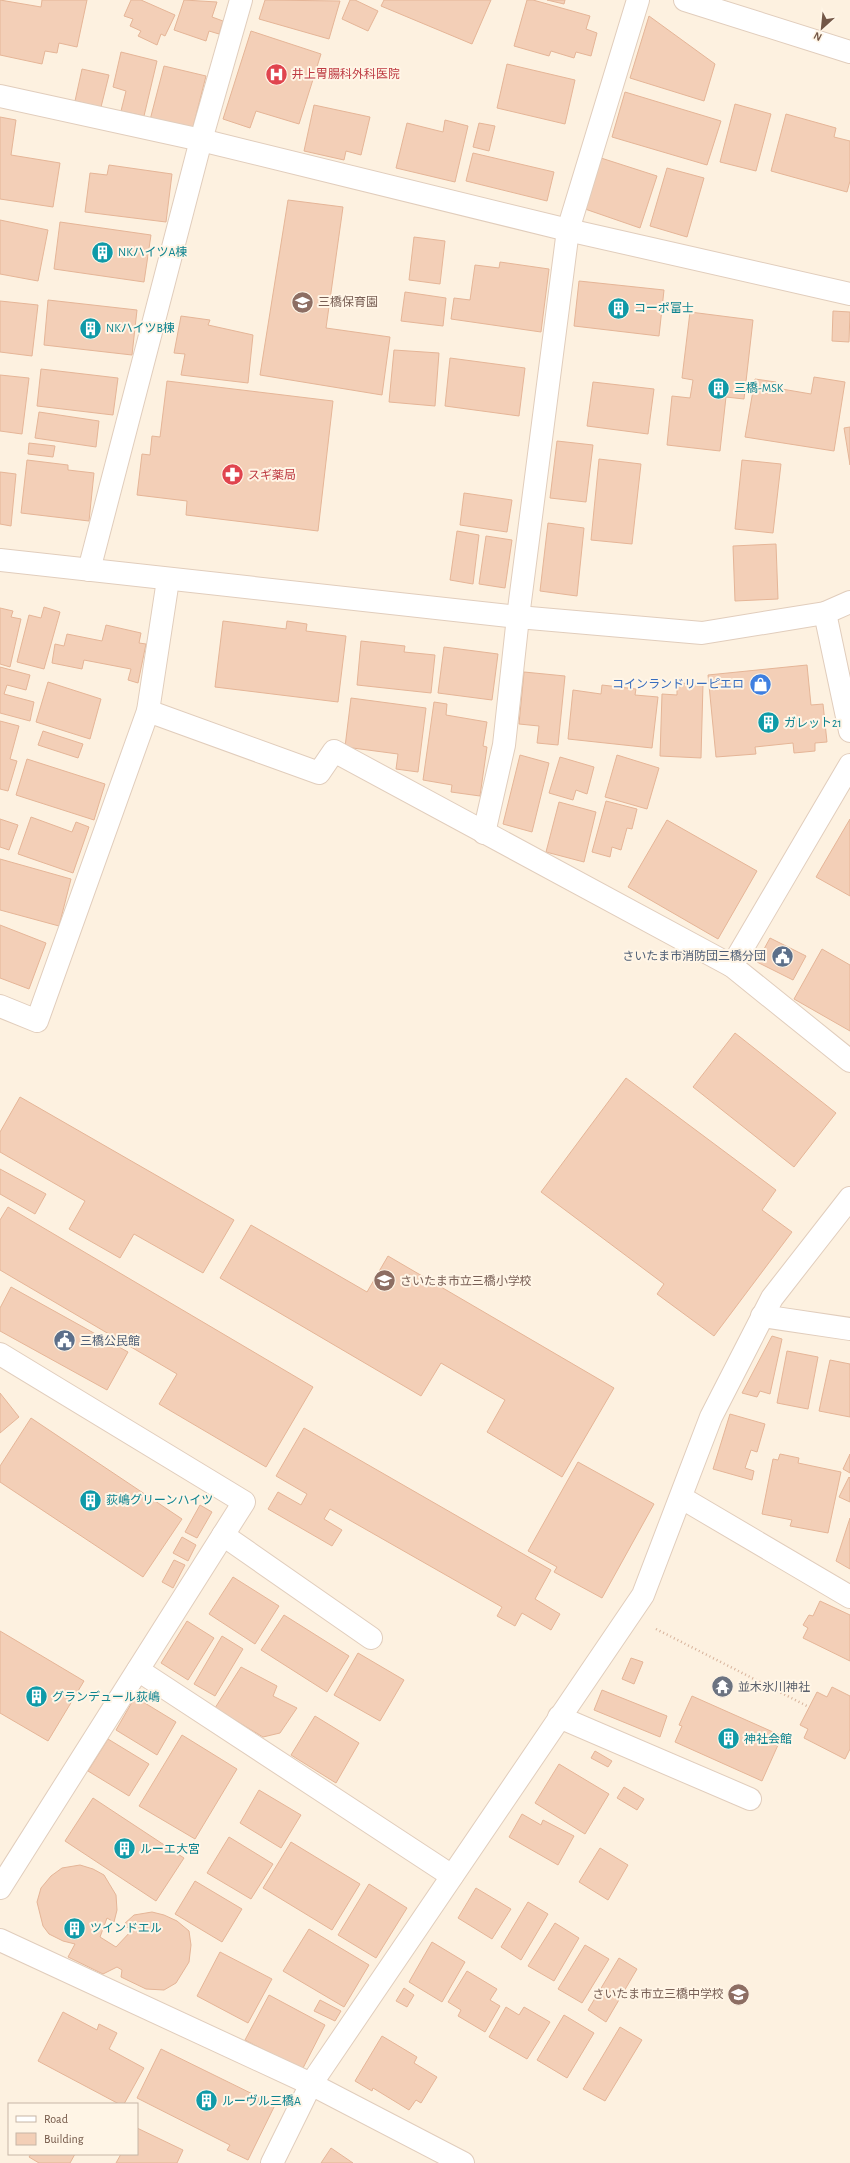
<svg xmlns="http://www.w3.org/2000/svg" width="850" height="2163" font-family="'Alegreya Sans','Noto Sans JP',sans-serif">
	<rect width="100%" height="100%" fill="#fdf1e0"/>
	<!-- building -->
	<g fill="#f3cfb7" stroke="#e5b597">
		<polygon points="0,0 41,7 42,0 87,0 77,47 59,43 57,53 45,51 42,64 0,55"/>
		<polygon points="131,0 141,0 175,15 165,36 161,34 157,45 138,36 141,31 130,26 133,19 124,16"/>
		<polygon points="184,0 217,2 212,17 223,21 219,34 209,31 206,41 174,30"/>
		<polygon points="265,0 340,1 329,39 259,19"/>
		<polygon points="350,0 355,0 378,11 368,31 342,19"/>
		<polygon points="384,0 491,0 472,44 381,6"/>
		<polygon points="527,0 533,0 590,16 586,29 597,33 591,56 576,52 574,58 551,51 549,56 514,46"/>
		<polygon points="547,0 565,0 564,4"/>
		<polygon points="649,16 715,64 704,101 630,78"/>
		<polygon points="251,31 321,54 299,124 256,111 250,128 223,119"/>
		<polygon points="121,52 157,61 144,116 121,111 126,91 113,87"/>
		<polygon points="507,64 575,80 565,124 497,108"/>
		<polygon points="164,66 206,76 192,131 150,120"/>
		<polygon points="82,69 109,75 101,107 75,101"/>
		<polygon points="625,92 721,121 707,165 612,137"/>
		<polygon points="735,104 771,114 756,171 720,162"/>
		<polygon points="314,105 370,117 361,155 346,151 344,160 304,151"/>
		<polygon points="786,114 836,128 834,137 850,141 850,181 847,192 771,171"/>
		<polygon points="0,117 16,120 11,155 60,163 53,207 0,199"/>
		<polygon points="445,120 468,126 455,182 396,168 407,123 443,132"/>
		<polygon points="479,123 495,126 489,151 473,147"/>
		<polygon points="473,153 554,172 547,201 466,181"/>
		<polygon points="601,158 657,176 640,228 585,209"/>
		<polygon points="109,165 172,174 166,222 85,212 90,173 107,175"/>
		<polygon points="667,168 704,178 687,237 650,226"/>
		<polygon points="288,200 343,207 326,328 390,337 382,395 260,375"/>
		<polygon points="0,220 48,230 38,281 0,274"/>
		<polygon points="60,222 151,235 144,282 54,269"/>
		<polygon points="414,237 445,241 440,284 409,280"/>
		<polygon points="500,262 549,269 541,332 451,319 454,298 470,300 475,265 499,268"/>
		<polygon points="579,281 664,290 659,336 574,326"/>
		<polygon points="405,292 446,298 443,326 401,321"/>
		<polygon points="48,300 137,310 132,355 44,345"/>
		<polygon points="0,301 38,305 32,356 0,352"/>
		<polygon points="833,311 850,312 849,342 832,341"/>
		<polygon points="690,312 753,320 744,399 726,397 720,451 667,445 672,396 690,398 693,380 682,378"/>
		<polygon points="181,316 210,320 208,325 253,335 248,383 181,375 185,354 174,353"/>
		<polygon points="394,350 439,353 435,406 389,402"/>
		<polygon points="450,358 525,368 519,416 445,406"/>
		<polygon points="41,369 118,378 113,415 37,406"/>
		<polygon points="0,375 29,378 22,434 0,431"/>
		<polygon points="814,377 845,382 834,451 745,437 755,379 776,382 776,388 811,394"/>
		<polygon points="167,381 333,401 318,531 186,515 187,501 137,495 142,454 150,455 152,436 160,437"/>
		<polygon points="593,382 654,389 648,434 587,426"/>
		<polygon points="39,412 99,421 96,447 35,438"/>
		<polygon points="850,427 850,465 844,428"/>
		<polygon points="557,441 593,445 586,502 550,498"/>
		<polygon points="29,443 55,446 53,457 28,454"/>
		<polygon points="599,459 641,464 632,544 591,540"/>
		<polygon points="27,460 68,465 68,470 94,473 89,521 21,513"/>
		<polygon points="742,460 781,464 773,533 735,529"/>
		<polygon points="0,472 16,474 11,526 0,524"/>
		<polygon points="464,493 512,500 507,532 460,525"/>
		<polygon points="548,523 584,528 577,596 540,591"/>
		<polygon points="457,531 479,535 473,584 450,580"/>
		<polygon points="486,536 512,540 505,588 479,584"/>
		<polygon points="776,544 778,599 735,601 733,546"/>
		<polygon points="44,607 60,612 44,669 17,662 29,615 41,618"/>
		<polygon points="0,608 13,611 11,617 21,619 10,667 0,664"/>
		<polygon points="223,621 286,629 287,621 307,624 306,631 346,636 338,702 215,687"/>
		<polygon points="106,625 141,633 139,643 146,644 138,683 128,680 131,669 84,660 82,669 52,663 55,644 64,646 67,634 102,641"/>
		<polygon points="361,641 405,646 404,652 435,655 431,693 357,685"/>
		<polygon points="444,647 498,654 492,700 438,693"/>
		<polygon points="807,665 811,705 823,704 827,742 815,743 815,751 794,753 793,743 755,747 756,754 716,757 708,675"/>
		<polygon points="0,667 30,675 26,690 7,685 4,694 34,702 30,721 0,713"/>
		<polygon points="524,672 565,676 558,745 537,743 539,726 519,724"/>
		<polygon points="48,682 101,699 90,739 36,722"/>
		<polygon points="677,683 703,684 701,758 660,756 662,694 677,695"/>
		<polygon points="602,685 636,689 635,695 658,697 652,748 568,739 573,690 601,694"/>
		<polygon points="351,698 426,708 418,772 396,769 398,754 345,747"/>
		<polygon points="434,702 447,704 446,715 487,722 483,746 487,747 480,796 451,792 452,785 423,780"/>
		<polygon points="0,721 19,726 10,759 17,761 8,791 0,789"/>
		<polygon points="43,731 83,744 78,758 38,745"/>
		<polygon points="520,755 549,763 532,832 503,824"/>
		<polygon points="617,755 659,768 647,809 605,797"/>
		<polygon points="560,757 594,767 587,794 576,790 573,800 549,793"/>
		<polygon points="27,759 105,784 94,820 16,795"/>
		<polygon points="606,801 637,809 632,829 627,828 621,850 612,847 610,857 592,852"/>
		<polygon points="559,802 596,812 584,862 546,852"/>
		<polygon points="31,817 72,832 76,822 89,827 73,873 18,854"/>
		<polygon points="0,819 18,825 9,850 0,847"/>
		<polygon points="850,819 850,896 816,877"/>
		<polygon points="667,820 757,871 718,939 628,887"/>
		<polygon points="0,859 71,879 59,926 0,910"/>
		<polygon points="0,925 46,943 29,989 0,978"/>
		<polygon points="770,938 806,956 793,980 757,962"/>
		<polygon points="822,949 850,965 850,1031 794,999"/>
		<polygon points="735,1033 836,1113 794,1167 693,1087"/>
		<polygon points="626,1078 776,1190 762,1210 792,1232 714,1336 657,1294 664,1284 541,1192"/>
		<polygon points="20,1097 234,1220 203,1273 134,1234 120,1258 69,1229 85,1201 0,1152 0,1132"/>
		<polygon points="0,1169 46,1194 35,1214 0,1194"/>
		<polygon points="8,1207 313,1387 266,1467 159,1404 177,1374 0,1270 0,1220"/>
		<polygon points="251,1225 367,1292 388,1256 614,1388 562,1477 487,1432 505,1400 441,1363 421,1396 220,1278"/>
		<polygon points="11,1287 128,1352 107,1390 0,1331 0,1308"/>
		<polygon points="772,1336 782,1339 770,1394 760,1391 757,1397 742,1393"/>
		<polygon points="787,1351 818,1357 808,1409 777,1403"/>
		<polygon points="830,1360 850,1364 850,1417 819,1411"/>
		<polygon points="0,1393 19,1417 0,1433"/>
		<polygon points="730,1414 765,1424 757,1452 751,1450 745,1468 754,1471 752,1480 713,1469"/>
		<polygon points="31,1418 182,1519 143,1577 0,1482 0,1466"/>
		<polygon points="304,1428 551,1570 535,1599 560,1614 551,1630 522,1613 515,1626 497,1616 502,1607 330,1509 324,1519 342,1530 332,1546 268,1509 278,1492 301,1505 307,1494 276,1476"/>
		<polygon points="780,1454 799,1458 798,1463 841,1472 828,1533 790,1526 792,1520 762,1514 773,1459 778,1460"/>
		<polygon points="850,1454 850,1473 843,1469"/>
		<polygon points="578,1462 654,1504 602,1598 554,1572 557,1567 528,1551"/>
		<polygon points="849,1477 850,1478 850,1502 839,1497"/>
		<polygon points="200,1505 212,1512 197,1538 185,1532"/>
		<polygon points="850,1518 850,1569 836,1561"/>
		<polygon points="182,1537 196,1545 188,1561 173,1553"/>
		<polygon points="174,1560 185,1565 173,1588 162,1582"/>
		<polygon points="233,1577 279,1606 255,1644 209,1614"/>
		<polygon points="820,1601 850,1615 850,1661 803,1638 808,1628 803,1625 809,1615 813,1616"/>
		<polygon points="284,1615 349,1656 327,1692 261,1650"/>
		<polygon points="187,1621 214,1638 188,1680 161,1663"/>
		<polygon points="0,1631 84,1681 48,1741 0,1713"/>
		<polygon points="222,1636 243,1649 215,1696 194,1684"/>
		<polygon points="358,1653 404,1680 380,1721 334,1695"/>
		<polygon points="631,1658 643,1662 634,1684 622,1679"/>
		<polygon points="241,1667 277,1686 273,1696 297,1708 280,1733 263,1737 215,1708"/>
		<polygon points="832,1687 850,1696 850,1749 845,1759 804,1738 808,1729 800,1725 817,1692 827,1697"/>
		<polygon points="602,1690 667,1716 660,1737 594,1710"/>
		<polygon points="692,1696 782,1736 762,1781 675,1742 682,1726 679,1725"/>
		<polygon points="135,1697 176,1722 157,1755 116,1730"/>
		<polygon points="315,1716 359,1743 336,1783 291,1755"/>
		<polygon points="182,1735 237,1769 195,1839 139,1806"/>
		<polygon points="108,1739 149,1764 129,1796 88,1771"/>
		<polygon points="595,1751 612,1761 608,1767 591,1758"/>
		<polygon points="559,1764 609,1794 585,1834 535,1803"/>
		<polygon points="624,1787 644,1799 637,1810 617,1798"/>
		<polygon points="259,1790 301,1815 281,1848 240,1823"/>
		<polygon points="93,1798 184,1858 156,1901 65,1841"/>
		<polygon points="522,1814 541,1825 543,1820 574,1836 558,1865 509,1837"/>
		<polygon points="229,1837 273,1864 251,1899 207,1873"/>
		<polygon points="291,1842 360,1884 332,1930 263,1888"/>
		<polygon points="600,1848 628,1865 608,1900 579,1882"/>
		<polygon points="80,1865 93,1869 104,1875 116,1895 117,1910 114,1922 107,1918 100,1937 116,1947 132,1930 123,1925 134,1915 152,1912 164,1915 177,1921 189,1931 191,1945 189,1962 176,1983 164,1990 146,1989 121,1977 122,1970 117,1967 103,1974 68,1957 75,1944 63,1941 49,1934 43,1926 37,1902 41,1888 51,1876 62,1868"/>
		<polygon points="195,1881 242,1909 222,1942 175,1914"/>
		<polygon points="369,1884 407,1908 376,1958 338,1935"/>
		<polygon points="476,1888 511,1909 492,1939 458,1918"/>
		<polygon points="528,1902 548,1914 521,1960 501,1947"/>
		<polygon points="555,1923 579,1938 554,1981 528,1966"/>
		<polygon points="309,1929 369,1965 344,2007 283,1971"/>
		<polygon points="432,1942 465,1962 442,2002 409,1982"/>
		<polygon points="585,1945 609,1959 582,2003 558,1989"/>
		<polygon points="220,1952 272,1979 248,2023 197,1996"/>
		<polygon points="619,1958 637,1969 606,2022 588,2010"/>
		<polygon points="467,1971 497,1989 490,2000 500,2006 485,2032 458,2016 461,2010 448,2002"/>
		<polygon points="404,1988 414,1995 407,2007 396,2001"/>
		<polygon points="269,1995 325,2025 302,2070 245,2040"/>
		<polygon points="320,2000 341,2011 335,2021 314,2011"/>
		<polygon points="506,2007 519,2015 524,2007 550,2022 527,2059 489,2037"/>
		<polygon points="63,2012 97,2030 99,2024 117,2033 109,2049 144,2068 124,2104 119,2104 38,2061"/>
		<polygon points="564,2015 594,2033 567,2078 537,2060"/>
		<polygon points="620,2027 642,2040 605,2101 583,2089"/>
		<polygon points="382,2036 417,2057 414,2063 437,2077 421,2103 416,2100 409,2110 373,2088 372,2091 355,2081"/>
		<polygon points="161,2049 275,2105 248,2160 227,2150 230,2145 137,2098"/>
		<polygon points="137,2128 183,2150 177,2163 116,2163 121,2154 137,2154"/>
		<polygon points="331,2148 353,2163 321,2163"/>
		<polygon points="31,2154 75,2154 70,2163 39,2163 29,2157"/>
	</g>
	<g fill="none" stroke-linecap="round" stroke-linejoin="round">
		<defs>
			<g id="minor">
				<polyline points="685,0 850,52"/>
				<polyline points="0,96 201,140 568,230 850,294"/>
				<polyline points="0,560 518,617 702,633 825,613 850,602"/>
				<polyline points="89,570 201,140 241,0"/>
				<polyline points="825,613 850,731"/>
				<polyline points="148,711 319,773 334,751 732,966 850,1061"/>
				<polyline points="484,833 504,745 518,617 568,230 638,0"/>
				<polyline points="732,966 850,765"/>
				<polyline points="0,1006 37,1021 148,711 168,580"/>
				<polyline points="762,1316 850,1329"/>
				<polyline points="0,1354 244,1502 0,1888"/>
				<polyline points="682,1498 850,1597"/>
				<polyline points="223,1535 371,1638"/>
				<polyline points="138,1670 452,1876"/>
				<polyline points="559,1717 750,1799"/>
				<polyline points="0,1940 311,2084 463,2163"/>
				<polyline points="272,2163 311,2084 643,1595 711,1417 772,1298 850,1198"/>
			</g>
		</defs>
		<!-- minor casing -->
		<use href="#minor" stroke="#e1cdbc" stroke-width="24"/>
		<!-- path -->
		<polyline stroke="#d7b29a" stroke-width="2.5" stroke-dasharray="1 3" stroke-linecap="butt" points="656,1629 807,1706"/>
		<!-- minor -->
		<use href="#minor" stroke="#fff" stroke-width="22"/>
	</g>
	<!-- icons -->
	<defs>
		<symbol id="hospital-disc" viewBox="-11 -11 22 22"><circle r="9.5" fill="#e0444e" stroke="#fff5e6"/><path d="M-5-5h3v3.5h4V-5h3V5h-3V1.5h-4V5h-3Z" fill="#fff"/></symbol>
		<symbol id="building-disc" viewBox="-11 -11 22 22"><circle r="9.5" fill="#0f9aa8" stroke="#fff5e6"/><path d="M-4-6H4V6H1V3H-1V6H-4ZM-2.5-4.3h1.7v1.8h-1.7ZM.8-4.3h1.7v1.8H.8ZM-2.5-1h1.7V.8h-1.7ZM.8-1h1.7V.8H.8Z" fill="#fff"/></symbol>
		<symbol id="school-disc" viewBox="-11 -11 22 22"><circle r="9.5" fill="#8d6e63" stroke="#fff5e6"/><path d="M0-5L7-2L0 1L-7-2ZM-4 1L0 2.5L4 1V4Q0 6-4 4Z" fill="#fff"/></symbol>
		<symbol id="pharmacy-disc" viewBox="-11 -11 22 22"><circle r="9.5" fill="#e0444e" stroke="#fff5e6"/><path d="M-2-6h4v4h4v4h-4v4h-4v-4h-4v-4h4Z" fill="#fff"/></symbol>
		<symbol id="shop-disc" viewBox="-11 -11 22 22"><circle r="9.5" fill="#3f7fe0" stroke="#fff5e6"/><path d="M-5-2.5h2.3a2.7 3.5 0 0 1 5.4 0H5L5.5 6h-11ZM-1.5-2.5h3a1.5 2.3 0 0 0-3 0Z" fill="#fff"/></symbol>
		<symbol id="civic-disc" viewBox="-11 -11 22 22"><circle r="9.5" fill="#5c6f8a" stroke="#fff5e6"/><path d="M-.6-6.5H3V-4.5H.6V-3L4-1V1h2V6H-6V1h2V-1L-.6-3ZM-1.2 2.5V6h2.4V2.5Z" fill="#fff"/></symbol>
		<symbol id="temple-disc" viewBox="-11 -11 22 22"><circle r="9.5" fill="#6b7280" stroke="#fff5e6"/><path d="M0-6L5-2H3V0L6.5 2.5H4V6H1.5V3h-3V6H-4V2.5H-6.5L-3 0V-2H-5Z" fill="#fff"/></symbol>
	</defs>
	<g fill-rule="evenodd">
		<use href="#hospital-disc" x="264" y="62" width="25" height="25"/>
		<use href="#building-disc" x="90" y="240" width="25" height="25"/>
		<use href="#school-disc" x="290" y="290" width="25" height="25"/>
		<use href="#building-disc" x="606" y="296" width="25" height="25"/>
		<use href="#building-disc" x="78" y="316" width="25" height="25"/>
		<use href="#building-disc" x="706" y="376" width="25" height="25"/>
		<use href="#pharmacy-disc" x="220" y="462" width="25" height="25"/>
		<use href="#shop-disc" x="748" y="672" width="25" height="25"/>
		<use href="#building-disc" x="756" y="710" width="25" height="25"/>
		<use href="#civic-disc" x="770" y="944" width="25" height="25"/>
		<use href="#school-disc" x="372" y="1268" width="25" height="25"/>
		<use href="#civic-disc" x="52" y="1328" width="25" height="25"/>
		<use href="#building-disc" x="78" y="1488" width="25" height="25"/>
		<use href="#temple-disc" x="710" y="1674" width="25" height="25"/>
		<use href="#building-disc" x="24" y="1684" width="25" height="25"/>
		<use href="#building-disc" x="716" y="1726" width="25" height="25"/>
		<use href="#building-disc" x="112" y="1836" width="25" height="25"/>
		<use href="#building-disc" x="62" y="1916" width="25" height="25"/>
		<use href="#school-disc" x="726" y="1982" width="25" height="25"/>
		<use href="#building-disc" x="194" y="2088" width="25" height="25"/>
	</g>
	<g text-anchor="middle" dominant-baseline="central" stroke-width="4" stroke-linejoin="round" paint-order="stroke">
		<!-- health labels -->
		<g font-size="12" fill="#be3a42" stroke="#fff5e6" text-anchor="start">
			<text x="292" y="74">井上胃腸科外科医院</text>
			<text x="248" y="475">スギ薬局</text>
		</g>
		<!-- culture labels -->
		<g font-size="12" fill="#0d838f" stroke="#fff5e6" text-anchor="start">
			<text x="118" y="252">NKハイツA棟</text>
			<text x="634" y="308">コーポ富士</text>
			<text x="106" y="328">NKハイツB棟</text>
			<text x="734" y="388">三橋-MSK</text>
			<text x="784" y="723">ガレット21</text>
			<text x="106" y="1500">荻嶋グリーンハイツ</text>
			<text x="52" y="1697">グランデュール荻嶋</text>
			<text x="744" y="1739">神社会館</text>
			<text x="140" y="1849">ルーエ大宮</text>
			<text x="90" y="1928">ツインドエル</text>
			<text x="222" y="2101">ルーヴル三橋A</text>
		</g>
		<!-- education labels -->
		<g font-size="12" fill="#785e54" stroke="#fff5e6" text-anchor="start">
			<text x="318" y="302">三橋保育園</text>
			<text x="400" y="1281">さいたま市立三橋小学校</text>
			<text x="724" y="1994" text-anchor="end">さいたま市立三橋中学校</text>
		</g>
		<!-- shop labels -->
		<g font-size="12" fill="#366cbe" stroke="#fff5e6" text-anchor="end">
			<text x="744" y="684">コインランドリーピエロ</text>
		</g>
		<!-- service labels -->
		<g font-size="12" fill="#4e5e75" stroke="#fff5e6" text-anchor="end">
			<text x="766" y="956">さいたま市消防団三橋分団</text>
			<text x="80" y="1341" text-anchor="start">三橋公民館</text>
		</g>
		<!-- worship labels -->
		<g font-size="12" fill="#5b616d" stroke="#fff5e6" text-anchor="start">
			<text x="738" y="1687">並木氷川神社</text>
		</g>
	</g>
	<!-- legend -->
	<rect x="8" y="2103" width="130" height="52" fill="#fff5e6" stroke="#c7b6a6"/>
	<rect x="16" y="2116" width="20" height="6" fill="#ffffff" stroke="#c7b6a6"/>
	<text x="44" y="2123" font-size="12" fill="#735747">Road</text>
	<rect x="16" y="2133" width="20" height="12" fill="#f3cfb7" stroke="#c7b6a6"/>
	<text x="44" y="2143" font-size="12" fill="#735747">Building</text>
	<!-- north arrow -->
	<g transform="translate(822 28) rotate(207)" stroke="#fff5e6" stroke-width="3" paint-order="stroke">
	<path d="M0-3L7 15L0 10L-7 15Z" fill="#735747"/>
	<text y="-6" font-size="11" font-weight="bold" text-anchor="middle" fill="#735747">N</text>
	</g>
</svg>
